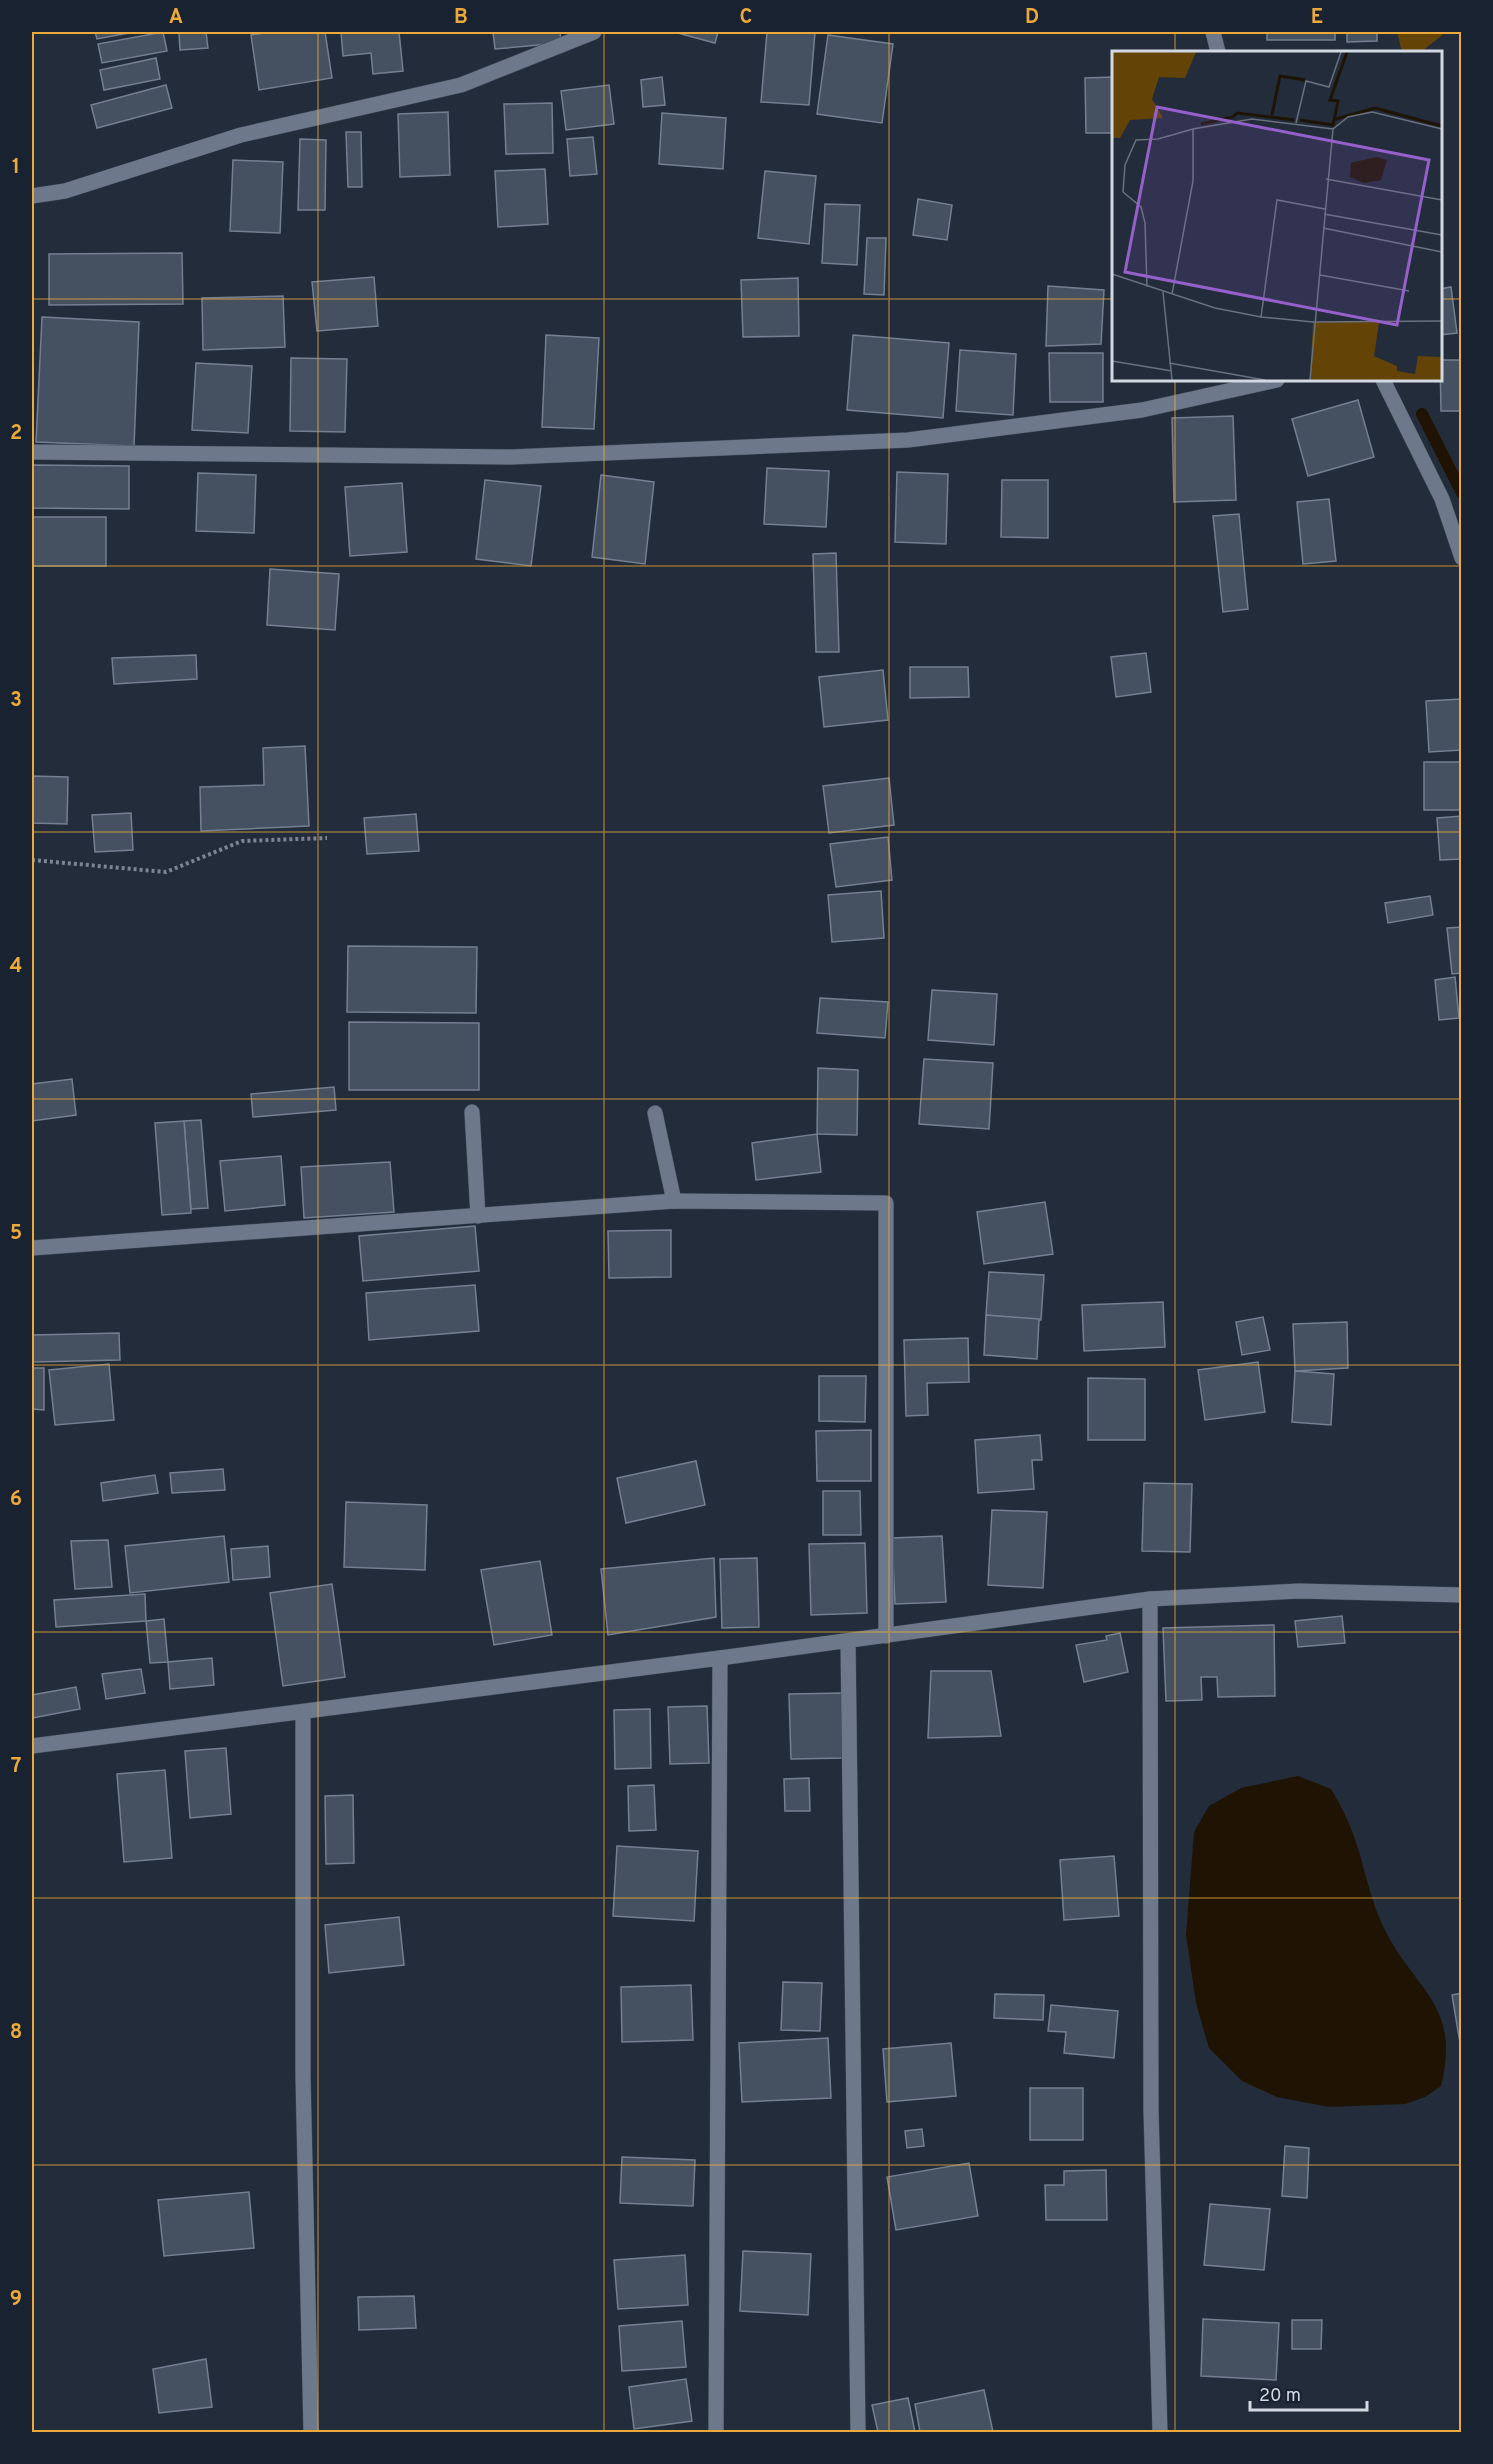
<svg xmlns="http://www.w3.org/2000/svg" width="1493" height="2464" font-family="Overpass,sans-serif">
	<rect width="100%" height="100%" fill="#222c3b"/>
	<!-- green -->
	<polygon fill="#644306" points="1397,32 1446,32 1421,52 1402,52"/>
	<!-- water -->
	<path fill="#1f1403" d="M1298 1776 1331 1789C1338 1801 1345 1813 1350 1826 1364 1859 1368 1897 1385 1930 1416 1992 1461 2004 1441 2086L1425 2097 1405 2104 1329 2107 1277 2097 1242 2081 1209 2048 1196 2003 1186 1935 1194 1832 1209 1806 1241 1788Z"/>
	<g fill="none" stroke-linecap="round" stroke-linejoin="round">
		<!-- stream -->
		<polyline stroke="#1f1403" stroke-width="12" points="1422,414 1462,493"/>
	</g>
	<!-- building -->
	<g fill="#455060" stroke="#747f91" stroke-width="1.5">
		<polygon points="95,32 134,32 97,39"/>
		<polygon points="163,32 167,51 102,63 98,44"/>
		<polygon points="179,32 206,32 208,48 180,50"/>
		<polygon points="272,32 325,32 332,78 259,90 251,35"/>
		<polygon points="341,32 399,32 403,71 373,74 371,53 343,56"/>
		<polygon points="493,32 560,32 561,43 495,49"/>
		<polygon points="674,32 718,32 715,43"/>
		<polygon points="767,32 815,32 809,105 761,102"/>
		<rect x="1267" y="32" width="68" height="8"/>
		<polygon points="1347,32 1377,32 1377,41 1347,42"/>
		<polygon points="828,35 893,44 882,123 817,114"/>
		<polygon points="156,58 160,79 104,90 100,70"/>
		<polygon points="662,77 665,105 643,107 641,80"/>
		<polygon points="1114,77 1114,133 1086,133 1085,78"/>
		<polygon points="166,85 172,108 97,128 91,105"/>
		<polygon points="609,85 614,124 566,130 561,91"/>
		<polygon points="552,103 553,153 506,154 504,104"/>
		<polygon points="448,112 450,175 400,177 398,114"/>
		<polygon points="662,113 726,118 723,169 659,164"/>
		<polygon points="346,132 361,132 362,187 348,187"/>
		<polygon points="593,137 597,174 570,176 567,139"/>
		<polygon points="300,139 326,140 325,210 298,210"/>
		<polygon points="233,160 283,162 280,233 230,231"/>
		<polygon points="545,169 548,224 498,227 495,171"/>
		<polygon points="765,171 816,176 809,244 758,238"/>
		<polygon points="918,199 952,205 947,240 913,235"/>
		<polygon points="825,204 860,205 857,265 822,263"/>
		<polygon points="867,238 886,238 884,295 864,294"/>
		<polygon points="182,253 183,304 49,305 49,254"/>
		<polygon points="374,277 378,326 317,331 312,282"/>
		<polygon points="798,278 799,336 743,337 741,280"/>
		<polygon points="1048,286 1104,290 1101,344 1046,346"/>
		<polygon points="1451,287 1457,333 1440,335 1440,289"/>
		<polygon points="283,296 285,347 203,350 202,298"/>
		<polygon points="42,317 139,322 134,446 36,442"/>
		<polygon points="546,335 599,338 594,429 542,427"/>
		<polygon points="853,335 949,343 943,418 847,410"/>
		<polygon points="960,350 1016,354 1013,415 956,411"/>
		<polygon points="1049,353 1103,353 1103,402 1050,402"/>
		<polygon points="291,358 347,359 345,432 290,431"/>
		<polygon points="1440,360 1462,360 1462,411 1441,411"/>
		<polygon points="196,363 252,366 248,433 192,430"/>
		<polygon points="1358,400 1374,457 1308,476 1292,419"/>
		<polygon points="1233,416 1236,500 1174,502 1172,418"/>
		<polygon points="32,465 129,466 129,509 32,508"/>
		<polygon points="767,468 829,471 826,527 764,524"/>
		<polygon points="897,472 948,474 946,544 895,542"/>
		<polygon points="198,473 256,475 254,533 196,531"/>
		<polygon points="601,475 654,482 645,564 592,557"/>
		<polygon points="485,480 541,486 531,566 476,559"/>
		<polygon points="1002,480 1048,480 1048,538 1001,537"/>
		<polygon points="402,483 407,552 350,556 345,487"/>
		<polygon points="1329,499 1336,561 1303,564 1297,502"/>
		<polygon points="1239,514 1248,609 1223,612 1213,516"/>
		<rect x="32" y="517" width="74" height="49"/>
		<polygon points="836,553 839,652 816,652 813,554"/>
		<polygon points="270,569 339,574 335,630 267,625"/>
		<polygon points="1146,653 1151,692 1116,697 1111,657"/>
		<polygon points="196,655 197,679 114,684 112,658"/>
		<polygon points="910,667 968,667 969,697 910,698"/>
		<polygon points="883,670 888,720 824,727 819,677"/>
		<polygon points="1462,699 1462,750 1429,752 1426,701"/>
		<polygon points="305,746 309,826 201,831 200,787 264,785 263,748"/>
		<rect x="1424" y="762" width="38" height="48"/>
		<polygon points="32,776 68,777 67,824 32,823"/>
		<polygon points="889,778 894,825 829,833 823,786"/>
		<polygon points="131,813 133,850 95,852 92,815"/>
		<polygon points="416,814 419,851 367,854 364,818"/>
		<polygon points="1462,816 1462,859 1440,860 1437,818"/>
		<polygon points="888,837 892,880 836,887 830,844"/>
		<polygon points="881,891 884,938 832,942 828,895"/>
		<polygon points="1430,896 1433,915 1388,923 1385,903"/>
		<polygon points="1462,927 1462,973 1452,974 1447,928"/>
		<polygon points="348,946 477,947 476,1013 347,1012"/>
		<polygon points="1455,977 1459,1018 1439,1020 1435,980"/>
		<polygon points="932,990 997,994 994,1045 928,1040"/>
		<polygon points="820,998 888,1002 885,1038 817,1033"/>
		<polygon points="349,1022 479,1023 479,1090 349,1090"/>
		<polygon points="924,1059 993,1063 989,1129 919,1124"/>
		<polygon points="818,1068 858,1070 857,1135 817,1134"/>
		<polygon points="72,1079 76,1115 32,1121 32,1084"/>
		<polygon points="334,1087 336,1110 253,1117 251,1094"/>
		<polygon points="201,1120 208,1208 191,1209 184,1121"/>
		<polygon points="184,1121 191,1213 162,1215 155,1123"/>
		<polygon points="817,1134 821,1172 756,1180 752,1143"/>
		<polygon points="281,1156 285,1205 225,1211 220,1161"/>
		<polygon points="390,1162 394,1212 304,1218 301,1167"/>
		<polygon points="1045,1202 1053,1254 984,1264 977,1212"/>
		<polygon points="475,1226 479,1271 363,1281 359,1236"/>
		<polygon points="671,1230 671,1277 609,1278 608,1231"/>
		<polygon points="989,1272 1044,1275 1041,1320 986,1315"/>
		<polygon points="475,1285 479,1331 369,1340 366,1293"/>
		<polygon points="1163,1302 1165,1347 1084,1351 1082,1305"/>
		<polygon points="986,1315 1039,1319 1037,1359 984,1355"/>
		<polygon points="1263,1317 1270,1350 1242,1355 1236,1322"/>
		<polygon points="1347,1322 1348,1368 1295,1371 1293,1324"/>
		<polygon points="119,1333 120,1360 32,1362 32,1335"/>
		<polygon points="968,1338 969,1382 927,1383 928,1415 906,1416 904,1340"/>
		<polygon points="1258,1362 1265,1412 1205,1420 1198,1370"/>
		<polygon points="109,1364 114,1420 55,1425 49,1370"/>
		<polygon points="32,1368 44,1368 44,1410 32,1409"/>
		<polygon points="1295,1371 1334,1374 1331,1425 1292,1422"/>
		<polygon points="819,1376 866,1376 865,1422 819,1421"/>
		<polygon points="1088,1378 1145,1379 1145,1440 1088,1440"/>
		<polygon points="871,1430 871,1481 817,1481 816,1431"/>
		<polygon points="1040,1435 1042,1460 1032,1460 1034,1489 978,1493 975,1440"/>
		<polygon points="696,1461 705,1505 626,1523 617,1478"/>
		<polygon points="223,1469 225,1490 172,1493 170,1473"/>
		<polygon points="155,1475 158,1493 103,1501 101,1483"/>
		<polygon points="1144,1483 1192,1484 1190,1552 1142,1551"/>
		<polygon points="823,1491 860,1491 861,1535 823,1535"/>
		<polygon points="346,1502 427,1505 425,1570 344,1567"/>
		<polygon points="992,1510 1047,1512 1043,1588 988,1585"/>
		<polygon points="224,1536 229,1582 130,1593 125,1546"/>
		<polygon points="942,1536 946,1602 895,1604 892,1538"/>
		<polygon points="108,1540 112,1587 75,1589 71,1541"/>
		<polygon points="865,1543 867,1613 811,1615 809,1544"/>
		<polygon points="268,1546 270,1577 233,1580 231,1549"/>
		<polygon points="714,1558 716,1617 608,1635 601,1569"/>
		<polygon points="757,1558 759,1627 722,1628 720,1559"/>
		<polygon points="540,1561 552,1635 494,1645 481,1570"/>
		<polygon points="332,1584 345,1677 283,1686 270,1593"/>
		<polygon points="145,1594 146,1621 56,1627 54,1600"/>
		<polygon points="1342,1616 1345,1643 1298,1647 1295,1621"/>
		<polygon points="164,1619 168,1662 150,1663 146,1621"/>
		<polygon points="1274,1625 1275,1696 1218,1697 1217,1677 1201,1677 1202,1700 1166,1701 1163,1628"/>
		<polygon points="1120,1633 1128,1672 1084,1682 1076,1645 1107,1640 1106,1636"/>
		<polygon points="212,1658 214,1685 170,1689 168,1662"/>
		<polygon points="141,1669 145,1693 106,1699 102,1674"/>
		<polygon points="931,1671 991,1671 1001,1736 928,1738"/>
		<polygon points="76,1687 80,1709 32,1718 32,1695"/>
		<polygon points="844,1693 846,1758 791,1759 789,1694"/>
		<polygon points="707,1706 709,1763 670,1764 668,1707"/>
		<polygon points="650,1709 651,1768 615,1769 614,1710"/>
		<polygon points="226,1748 231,1814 190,1818 185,1751"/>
		<polygon points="165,1770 172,1858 124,1862 117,1774"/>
		<polygon points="809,1778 810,1811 785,1811 784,1779"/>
		<polygon points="654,1785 656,1830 629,1831 628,1786"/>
		<polygon points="353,1795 354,1863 326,1864 325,1796"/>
		<polygon points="617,1846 698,1851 694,1921 613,1916"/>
		<polygon points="1114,1856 1119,1916 1064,1920 1060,1860"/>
		<polygon points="399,1917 404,1965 329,1973 325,1925"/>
		<polygon points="783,1982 822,1983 820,2031 781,2030"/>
		<polygon points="691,1985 693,2040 622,2042 621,1987"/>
		<polygon points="1462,1993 1462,2055 1452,1995"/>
		<polygon points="995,1994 1044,1995 1043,2020 994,2018"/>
		<polygon points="1051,2005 1118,2011 1114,2058 1064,2053 1066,2032 1048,2031"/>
		<polygon points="828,2038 831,2098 742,2102 739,2043"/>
		<polygon points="951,2043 956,2096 887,2102 883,2049"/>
		<rect x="1030" y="2088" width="53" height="52"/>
		<polygon points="922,2129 924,2146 907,2148 905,2131"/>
		<polygon points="1285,2146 1309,2148 1307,2198 1282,2196"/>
		<polygon points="622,2157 695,2160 693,2206 620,2203"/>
		<polygon points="969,2163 978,2216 896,2230 887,2177"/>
		<polygon points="1106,2170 1107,2220 1046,2220 1045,2185 1064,2185 1064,2171"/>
		<polygon points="249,2192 254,2248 164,2256 158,2200"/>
		<polygon points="1210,2204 1270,2209 1264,2270 1204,2265"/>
		<polygon points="743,2251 811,2254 808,2315 740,2311"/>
		<polygon points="685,2255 688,2305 618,2309 614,2260"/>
		<polygon points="414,2296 416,2328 359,2330 358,2297"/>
		<polygon points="1203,2319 1279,2323 1276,2380 1201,2376"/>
		<polygon points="1292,2320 1322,2320 1321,2349 1292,2349"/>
		<polygon points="682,2321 686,2367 622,2371 619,2326"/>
		<polygon points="206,2359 212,2407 159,2413 153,2369"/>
		<polygon points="686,2379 692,2421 634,2429 629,2387"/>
		<polygon points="984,2390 993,2432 920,2432 915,2404"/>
		<polygon points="908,2398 915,2432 878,2432 872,2405"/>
	</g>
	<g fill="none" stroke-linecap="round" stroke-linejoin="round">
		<defs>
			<g id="minor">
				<polyline points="1213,32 1218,52"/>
				<polyline points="32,196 65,191 241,135 461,85 594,32"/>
				<polyline points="1383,380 1442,499 1462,558"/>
				<polyline points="32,452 511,457 908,440 1142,410 1277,380"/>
				<polyline points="472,1112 478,1216"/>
				<polyline points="655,1113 674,1201"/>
				<polyline points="32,1248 674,1201 886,1203 886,1636"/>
				<polyline points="1150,1599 1151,2110 1160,2432"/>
				<polyline points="848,1641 858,2432"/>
				<polyline points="303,1712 303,2076 311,2432"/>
				<polyline points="32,1746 720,1658 1150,1599 1299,1591 1462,1595"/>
				<polyline points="716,2432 720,1658"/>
			</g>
		</defs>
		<!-- minor casing -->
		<use href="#minor" stroke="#3f4754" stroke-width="16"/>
		<!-- path -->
		<polyline stroke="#7c8591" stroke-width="4" stroke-dasharray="3 3" stroke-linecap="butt" points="32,860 166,872 242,841 327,838"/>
		<!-- minor -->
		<use href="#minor" stroke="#6d798a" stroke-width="15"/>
	</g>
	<!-- grid -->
	<path fill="none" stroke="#eba93a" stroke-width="1.5" stroke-opacity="0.55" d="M318 32V2432M604 32V2432M889 32V2432M1175 32V52M32 299H1114M1440 299H1462M1175 380V2432M32 566H1462M32 832H1462M32 1099H1462M32 1365H1462M32 1632H1462M32 1898H1462M32 2165H1462"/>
	<!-- overview -->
	<g transform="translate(1112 51)">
		<rect width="330" height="330" fill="#222c3b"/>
		<path d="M0 1H84L73 27 47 26 40 48 51 67 18 69 8 87H0ZM201 271H267L262 305 285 315V320L303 323 306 305 330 306V329H198Z" fill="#644306"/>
		<path d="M264 106 275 109 269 129 252 132 238 126 239 112Z" fill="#1f1403"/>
		<path fill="none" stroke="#1f1403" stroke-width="3" d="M160 64 168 25 193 29M224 68 263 57 330 75M188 69 221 74 226 50 218 49 235 1M89 73 121 66 125 62 182 69"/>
		<path fill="none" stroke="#68717e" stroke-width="1.5" d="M184 72 194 30 217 36 229 1M214 128 330 149M212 163 330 184M211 177 330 201M0 223 103 257 149 266 201 271 330 270M208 224 297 240M35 236 33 172 29 156 11 141 13 114 24 89 46 88 81 78M51 241 60 329M60 243 81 130V78L140 68 221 78M149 266 165 149 213 158M0 310 60 320M57 312 153 329M198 329 221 78 236 66 260 61 330 78"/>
		<path fill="#9560ca" fill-opacity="0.15" stroke="#9560ca" stroke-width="3" d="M45 56 317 109 285 274 13 221Z"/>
		<rect width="330" height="330" fill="none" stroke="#d2d9e2" stroke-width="3"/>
	</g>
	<!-- border -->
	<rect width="1493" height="2464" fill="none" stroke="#192231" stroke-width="66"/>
	<!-- scale -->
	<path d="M1250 2401v9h117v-9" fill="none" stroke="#d2d9e2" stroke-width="3"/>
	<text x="1259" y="2401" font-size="18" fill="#d2d9e2" stroke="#192231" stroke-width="4.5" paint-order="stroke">20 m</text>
	<rect x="33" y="33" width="1427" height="2398" fill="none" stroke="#eba93a" stroke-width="2"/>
	<g font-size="20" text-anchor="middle" font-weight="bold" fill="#eba93a">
		<text x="176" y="23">A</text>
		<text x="461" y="23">B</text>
		<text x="746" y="23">C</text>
		<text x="1032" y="23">D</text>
		<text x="1317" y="23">E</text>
		<text x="16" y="173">1</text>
		<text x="16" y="439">2</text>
		<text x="16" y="706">3</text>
		<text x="16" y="972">4</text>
		<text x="16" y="1239">5</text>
		<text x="16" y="1505">6</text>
		<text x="16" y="1772">7</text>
		<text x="16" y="2038">8</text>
		<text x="16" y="2305">9</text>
	</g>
</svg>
